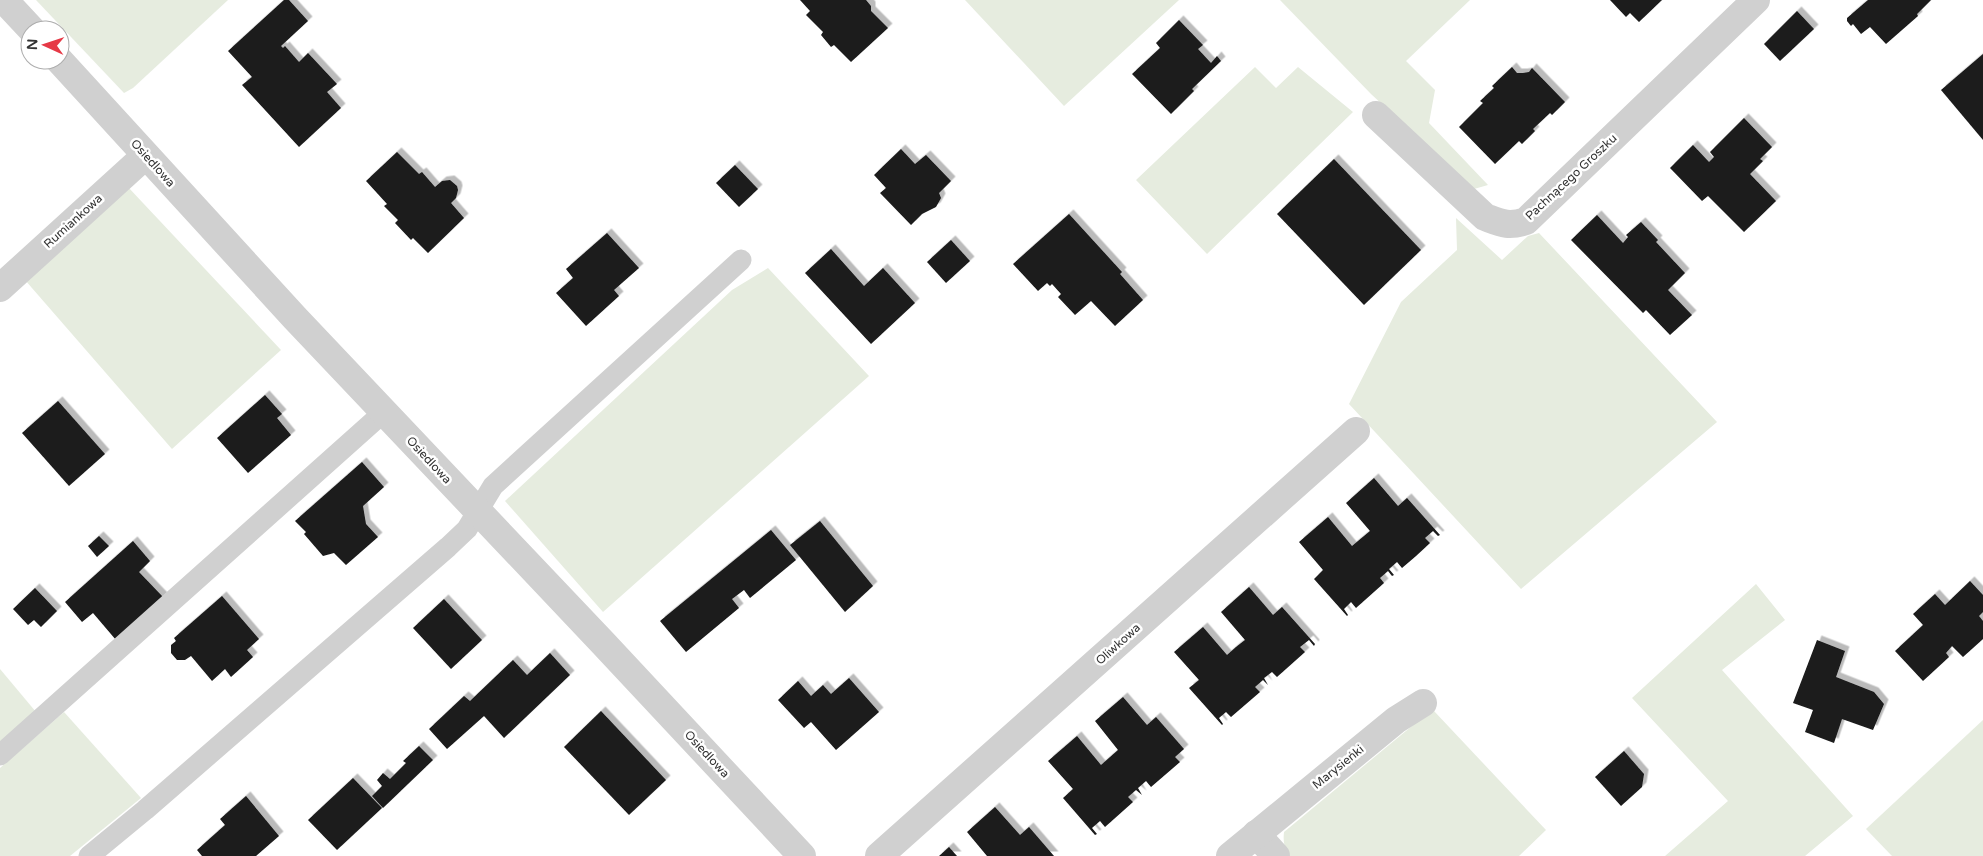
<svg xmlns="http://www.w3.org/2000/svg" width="1983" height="856" font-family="'Varela Round',sans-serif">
	<defs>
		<filter id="shadow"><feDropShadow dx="4.5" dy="-4.5" stdDeviation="0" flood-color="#0004"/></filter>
	</defs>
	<rect width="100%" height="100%" fill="#fff"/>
	<!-- green -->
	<g fill="#e6ecdf">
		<polygon points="36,0 228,0 133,88 124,93"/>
		<polygon points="965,0 1179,0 1064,106"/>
		<polygon points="1280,0 1470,0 1406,61 1435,90 1429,123 1488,185 1474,189 1371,94"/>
		<polygon points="1255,67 1276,88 1298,67 1353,112 1207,254 1136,180"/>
		<polygon points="128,187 281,350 172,449 25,280"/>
		<polygon points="1456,218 1502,260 1528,236 1539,233 1717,422 1521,589 1349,404 1401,302 1457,250"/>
		<polygon points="768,268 869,376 603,612 505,501 732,290"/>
		<polygon points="1756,584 1785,620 1722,670 1853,816 1805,856 1665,856 1728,801 1632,698"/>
		<polygon points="0,669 36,712 0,743"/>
		<path d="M1434 711 1546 830 1519 856H1290C1284 848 1283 842 1284 832L1424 716Z"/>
		<polygon points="64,712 141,798 70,856 0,856 0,768"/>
		<polygon points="1983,720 1983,856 1892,856 1866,829"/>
	</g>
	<!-- building -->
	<g fill="#1a1a1a" filter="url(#shadow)">
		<polygon points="284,0 289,0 308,21 281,46 283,48 285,46 299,62 308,53 337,84 327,92 341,108 299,147 242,85 252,77 228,51"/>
		<polygon points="800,0 866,0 871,6 871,11 888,28 851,62 834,45 831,47 821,35 823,32 806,15 810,11"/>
		<polygon points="1610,0 1662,0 1639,22 1630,13 1626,17"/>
		<polygon points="1868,0 1931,0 1917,14 1918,16 1886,44 1870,27 1861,34 1853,24 1851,26 1847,21 1847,18"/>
		<polygon points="1797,11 1814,29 1780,61 1764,44"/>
		<polygon points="1179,20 1203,45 1198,49 1211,63 1217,56 1221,61 1192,89 1194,91 1171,114 1132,74 1160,48 1156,43"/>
		<polygon points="1983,54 1983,140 1941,90"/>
		<polygon points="1512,67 1517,73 1523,73 1529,72 1532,68 1565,102 1552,115 1550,113 1533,129 1535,131 1522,144 1519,141 1495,164 1459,127 1483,103 1480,101 1494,88 1492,86"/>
		<polygon points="1744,118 1772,147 1760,159 1763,161 1750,174 1776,201 1744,232 1708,196 1702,201 1670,168 1693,145 1709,162 1714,157 1710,152"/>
		<polygon points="901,149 915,164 926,155 951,181 939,193 941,198 936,207 922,214 911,225 880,193 886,188 874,175"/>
		<polygon points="397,152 419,174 422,172 435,187 442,181 450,180 457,186 458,190 456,198 451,203 464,218 428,253 413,238 411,240 395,223 398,220 384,206 387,204 366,181"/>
		<polygon points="1334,159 1421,250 1364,305 1277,214"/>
		<polygon points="735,165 758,189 739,207 716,183"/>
		<polygon points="1069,214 1122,272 1120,274 1143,300 1115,326 1091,301 1075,315 1058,297 1061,294 1052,284 1050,286 1047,283 1038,291 1013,264"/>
		<polygon points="1597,215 1623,243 1628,237 1626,235 1641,222 1658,240 1656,242 1685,273 1668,290 1692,315 1670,335 1646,310 1643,313 1571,240"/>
		<polygon points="607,233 639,268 614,290 619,296 586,326 556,293 573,278 566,269"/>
		<polygon points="951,240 970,261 946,283 927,262"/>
		<polygon points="831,249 864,286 883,268 915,303 871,344 805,273"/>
		<polygon points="265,395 282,414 277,418 291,435 248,473 217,438"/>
		<polygon points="58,401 105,454 69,486 22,433"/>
		<polygon points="362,462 384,487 363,506 366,524 378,537 346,565 334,553 323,556 304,534 306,532 295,521"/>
		<polygon points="1374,478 1398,506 1407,498 1440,535 1438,536 1433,531 1425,538 1430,543 1416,556 1402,568 1397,562 1389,569 1394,575 1392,576 1388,571 1380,578 1384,583 1356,608 1351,602 1344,609 1348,615 1347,616 1314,579 1323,570 1299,542 1328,517 1352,546 1370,531 1346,503"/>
		<polygon points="820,521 873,586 845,612 790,545"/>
		<polygon points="771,530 796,560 750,598 744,590 732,599 739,608 686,652 660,621"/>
		<polygon points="99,536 109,546 97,557 88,546"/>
		<polygon points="133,541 150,561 139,572 163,597 116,640 93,613 82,622 65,602"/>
		<polygon points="1970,581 1983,595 1983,612 1979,616 1983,621 1983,639 1963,657 1952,646 1946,653 1949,657 1923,681 1895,651 1923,625 1913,614 1935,594 1945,605"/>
		<polygon points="1249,587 1273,615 1282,607 1315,644 1314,646 1309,640 1300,647 1305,652 1277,677 1272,672 1264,678 1268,685 1263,680 1255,687 1260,692 1231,717 1226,712 1219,718 1223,724 1222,725 1189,688 1199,680 1174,652 1203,627 1227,655 1236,647 1245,640 1221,612"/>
		<polygon points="35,588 57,611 41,627 34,620 28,625 13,609"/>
		<polygon points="222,596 259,639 247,650 253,657 231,677 225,669 212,681 191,656 185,660 177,660 171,653 171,645 176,641 174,638"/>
		<polygon points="444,599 482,640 451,669 413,628"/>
		<polygon points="1817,640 1845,651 1836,677 1874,692 1884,704 1873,730 1842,719 1834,743 1805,732 1813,710 1793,703"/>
		<polygon points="550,653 570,675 504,738 484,716 447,749 429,729 464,696 470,701 513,660 527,675"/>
		<polygon points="849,678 879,712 836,750 811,722 804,728 778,700 798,681 811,696 823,685 831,694"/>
		<polygon points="1123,697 1147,725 1156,717 1184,749 1175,757 1180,762 1151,787 1146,781 1138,788 1142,795 1136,790 1128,797 1133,802 1105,827 1100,821 1092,828 1097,834 1095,835 1063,798 1073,789 1048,761 1077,736 1101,765 1118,750 1095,721"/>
		<polygon points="601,711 666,780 629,815 564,747"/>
		<polygon points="419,746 433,760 383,808 372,796 382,786 377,780 383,773 390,779 406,763 403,761"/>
		<polygon points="1624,751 1644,774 1642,787 1621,806 1595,777"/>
		<polygon points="353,778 382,808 337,850 308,820"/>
		<polygon points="246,796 279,836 256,856 202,856 197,850 225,825 220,819"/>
		<polygon points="995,807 1020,835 1029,827 1054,856 987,856 967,832"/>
		<polygon points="949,847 957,856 939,856"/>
	</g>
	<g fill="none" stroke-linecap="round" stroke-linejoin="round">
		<!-- lane -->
		<g stroke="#d0d0d0" stroke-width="21">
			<polyline points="0,755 384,412"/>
			<polyline points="89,856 145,810 448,547 467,529 493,486 741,260"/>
		</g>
		<!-- street -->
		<g stroke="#d0d0d0" stroke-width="28">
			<polyline points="4,0 32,30"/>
			<polyline points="59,60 295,318 603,643 802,856"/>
			<path d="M1376 115 1485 217C1501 223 1508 227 1526 221L1756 0"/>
			<polyline points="0,288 145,156"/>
			<polyline points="1256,834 1276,856"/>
			<polyline points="879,856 1356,431"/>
			<polyline points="1230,856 1396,720 1423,703"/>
		</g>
	</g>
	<g text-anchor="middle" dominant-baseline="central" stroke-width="5" stroke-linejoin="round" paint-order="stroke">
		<!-- street labels -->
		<g font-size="12" fill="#333" stroke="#fff">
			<text transform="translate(153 163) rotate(48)">Osiedlowa</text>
			<text transform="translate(1571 177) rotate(-43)">Pachnącego Groszku</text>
			<text transform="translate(73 221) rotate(-42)">Rumiankowa</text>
			<text transform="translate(429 460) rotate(47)">Osiedlowa</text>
			<text transform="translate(1118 644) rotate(-42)">Oliwkowa</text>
			<text transform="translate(707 754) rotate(47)">Osiedlowa</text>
			<text transform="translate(1338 767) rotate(-39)">Marysieńki</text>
		</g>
	</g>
	<!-- north arrow -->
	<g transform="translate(45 45) rotate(273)"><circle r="24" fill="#ffffff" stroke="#adadad"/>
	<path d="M0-4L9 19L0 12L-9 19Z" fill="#e63946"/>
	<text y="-8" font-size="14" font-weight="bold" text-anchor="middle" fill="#333333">N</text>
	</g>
</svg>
